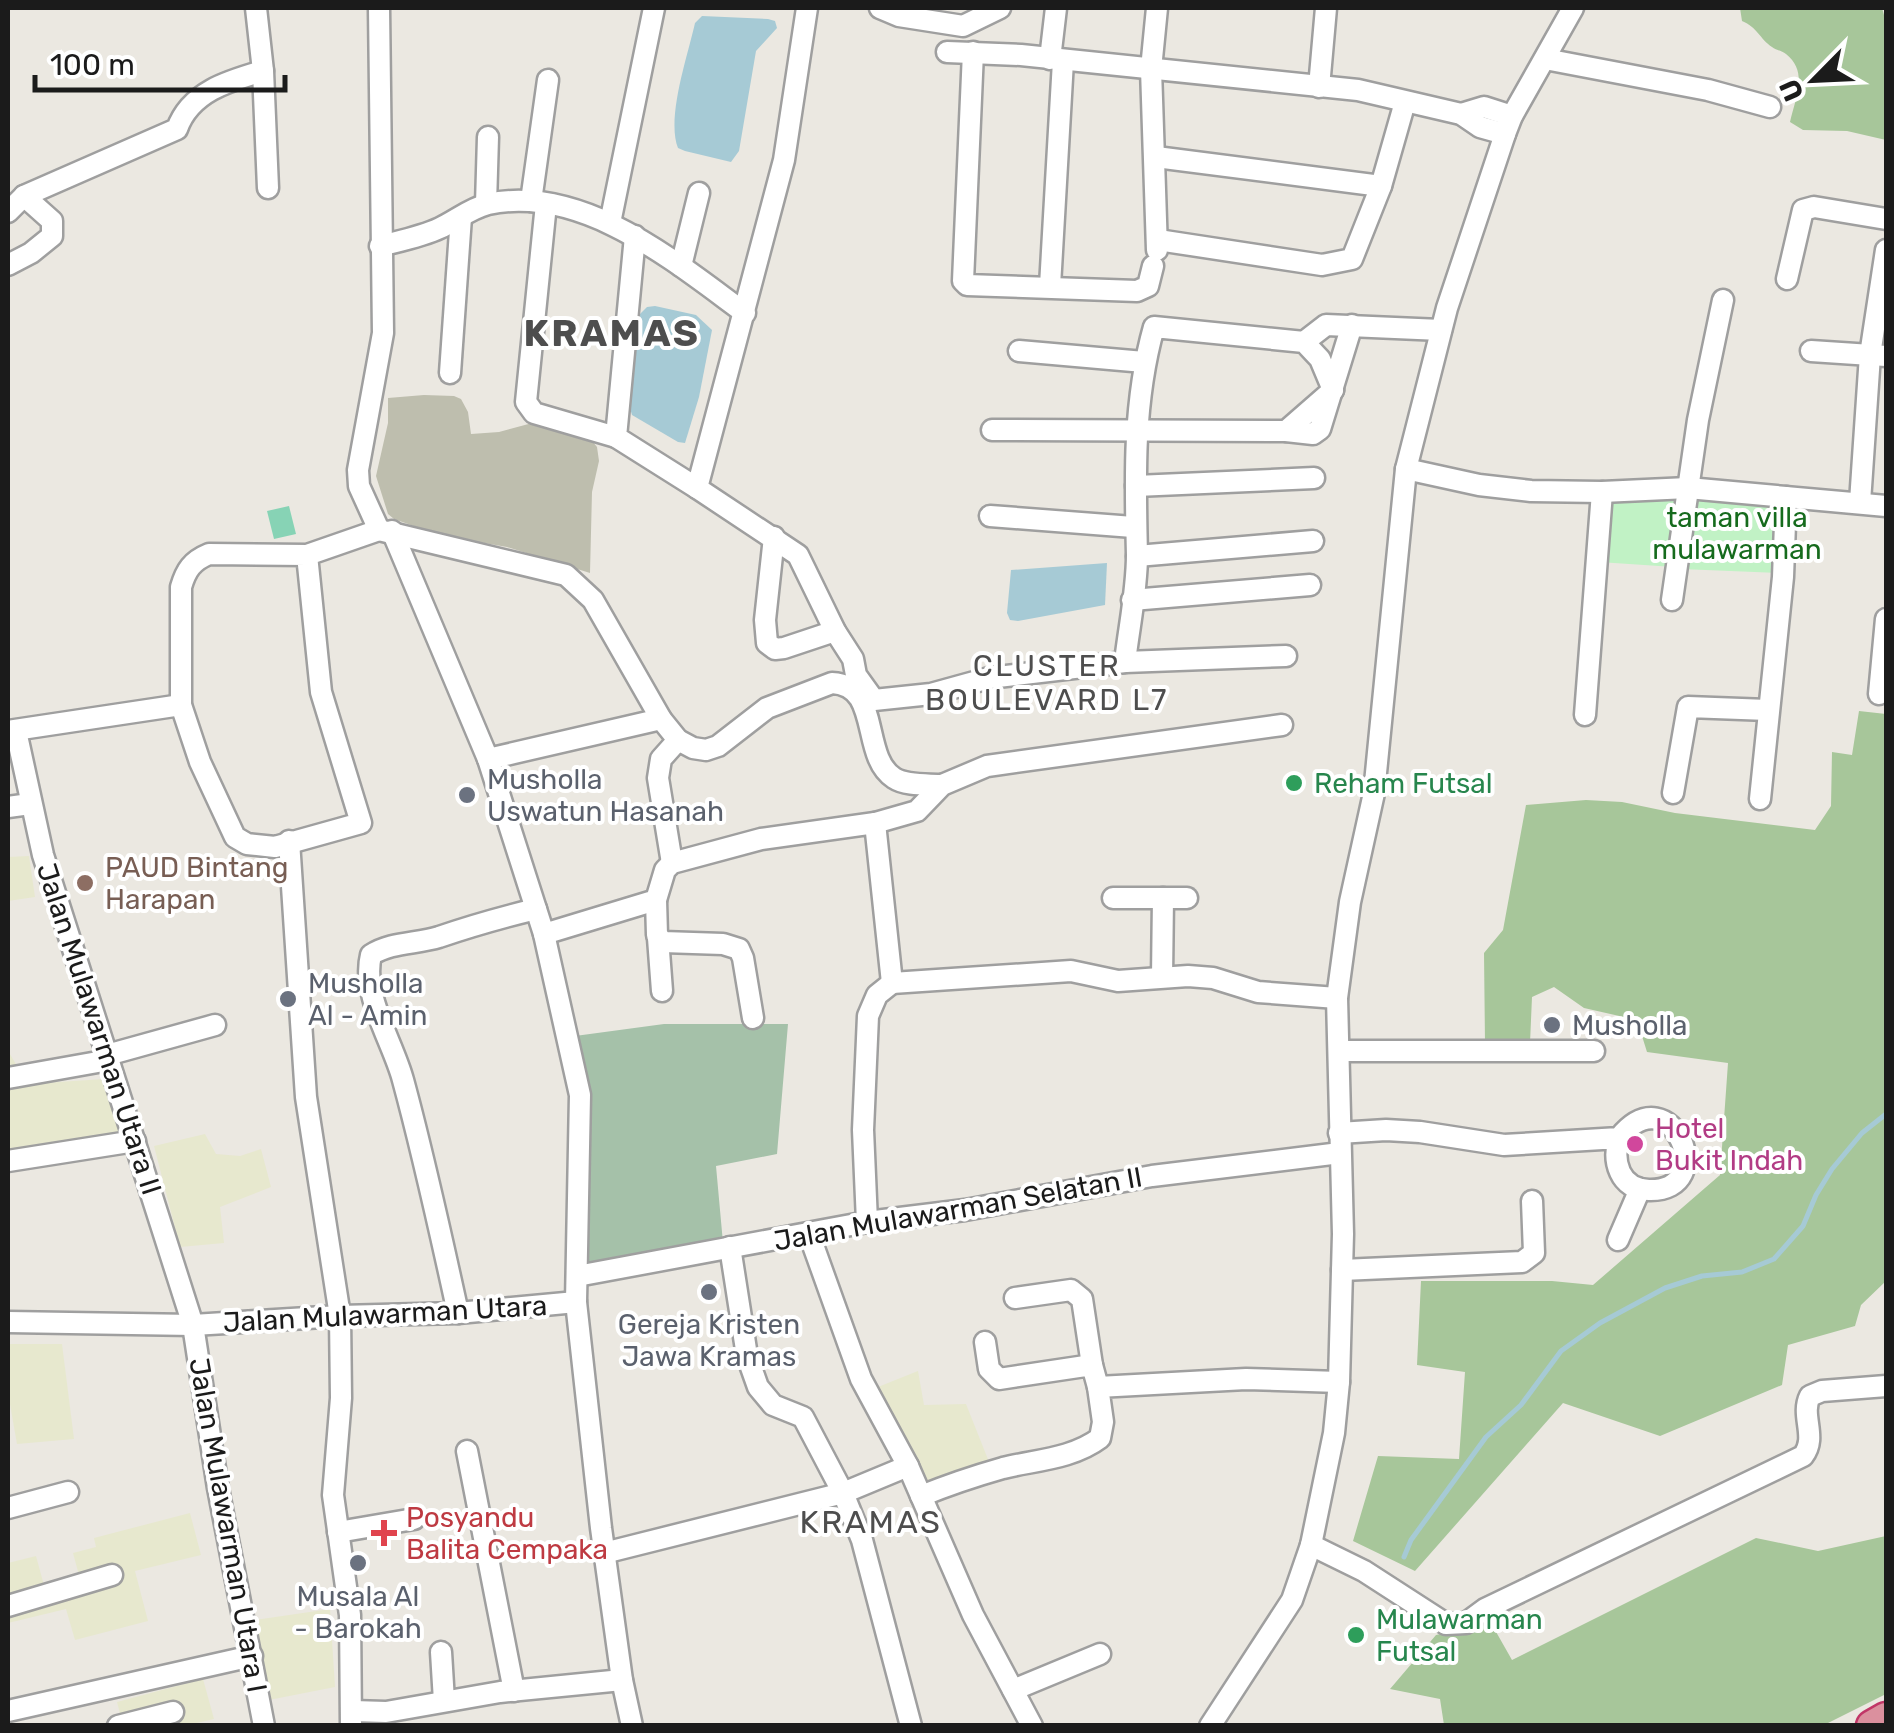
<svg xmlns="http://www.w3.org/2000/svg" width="1894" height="1733" font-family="Rubik,sans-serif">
	<rect width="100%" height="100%" fill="#ebe8e1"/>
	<!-- construction -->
	<polygon fill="#bebeae" points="424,395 454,396 461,399 468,412 471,434 499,432 536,422 589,437 597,447 599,461 592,492 590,573 507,547 439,535 394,519 388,514 376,476 388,423 388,398"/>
	<!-- farmland -->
	<g fill="#e7e8ce">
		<polygon points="29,856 35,897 8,901 8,857"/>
		<polygon points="8,1051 28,1084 104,1079 123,1135 10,1151"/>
		<polygon points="205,1134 216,1154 240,1156 261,1149 271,1187 220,1207 224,1243 180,1247 154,1146"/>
		<polygon points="8,1344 62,1344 74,1439 17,1444 8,1393"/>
		<polygon points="918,1371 924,1405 966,1404 993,1472 933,1497 873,1389"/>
		<polygon points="190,1513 201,1555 135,1571 148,1621 75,1640 66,1609 8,1623 8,1563 36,1556 45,1589 80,1579 73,1553 96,1547 94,1538"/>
		<polygon points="330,1609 335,1687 269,1700 255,1620"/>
		<polygon points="203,1679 214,1719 188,1725 123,1725 117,1702"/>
	</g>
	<!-- forest -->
	<g fill="#a7c69a">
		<path d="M1740 8H1882L1886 22V140L1847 131 1803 130 1790 122C1795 99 1809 72 1786 54 1782 51 1776 50 1772 47 1760 39 1757 27 1742 21Z"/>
		<polygon points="1859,711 1886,714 1886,1281 1861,1305 1855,1326 1788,1345 1782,1385 1660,1436 1563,1403 1415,1571 1353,1541 1378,1456 1459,1459 1465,1372 1417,1365 1421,1281 1552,1281 1593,1285 1720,1175 1728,1063 1647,1052 1637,1020 1584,1008 1554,987 1532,997 1530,1043 1485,1042 1484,953 1503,930 1526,805 1586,800 1622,802 1675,813 1815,830 1831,806 1832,752 1852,755"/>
		<polygon points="1886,1536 1886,1694 1824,1725 1444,1725 1440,1699 1390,1689 1436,1635 1491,1623 1512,1660 1756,1538 1818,1551"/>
	</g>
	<!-- cemetery -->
	<polygon fill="#a5c1a9" points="664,1024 788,1024 777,1154 716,1166 723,1243 588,1265 585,1110 575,1036"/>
	<!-- park -->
	<g fill="#c1f2c5">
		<polygon points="1685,491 1674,567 1599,562 1597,497"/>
		<polygon points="1691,491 1783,500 1779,573 1681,569"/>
	</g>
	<!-- pitch -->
	<polygon fill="#87d3b5" points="289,506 296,534 274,539 267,511"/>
	<!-- water -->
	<g fill="#a6cad5">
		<path d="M702 16 768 19 775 21 777 28 756 51 739 151 731 162 685 151 678 148C666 118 688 55 695 23Z"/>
		<polygon points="655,306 696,315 712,330 699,397 685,443 678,442 632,415 630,408 638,316 647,307"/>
		<polygon points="1107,563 1105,605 1018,621 1010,620 1007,613 1011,570"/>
	</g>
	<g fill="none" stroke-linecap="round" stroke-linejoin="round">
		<!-- stream -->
		<polyline stroke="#a6cad5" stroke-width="5" points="1404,1557 1411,1540 1486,1437 1521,1405 1561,1351 1600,1323 1665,1288 1702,1276 1742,1272 1774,1259 1803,1226 1816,1195 1832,1169 1862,1133 1886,1114"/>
		<defs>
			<g id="minor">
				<path d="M379 8 383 333 358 470 359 486 379 530 566 575 593 600 661 719 678 740 693 748 706 750 718 746 767 708 832 683C882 685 860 756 894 778 906 786 927 784 942 785"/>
				<polyline points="807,8 784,160 697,488 798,555 835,631 853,659 856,675 874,700 931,694 989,678 1125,662 1286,656"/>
				<polyline points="880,8 899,16 963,26 1000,8"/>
				<polyline points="1157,8 1151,69 1157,250"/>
				<polyline points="947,52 1021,55 1358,90 1461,114 1480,127 1505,134"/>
				<polyline points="973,52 963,281 967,285 1137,291 1148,286 1153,266"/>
				<polyline points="1050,59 1056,8"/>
				<polyline points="1545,59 1708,90 1770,107"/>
				<polyline points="263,71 268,188"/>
				<polyline points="1319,87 1326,8"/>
				<polyline points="1461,114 1484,107 1512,116"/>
				<polyline points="1156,157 1381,186"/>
				<polyline points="531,201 548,80"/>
				<polyline points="486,204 488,137"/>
				<polyline points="546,204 526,402 534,413 616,437"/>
				<polyline points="8,212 24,196"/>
				<polyline points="610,223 654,8"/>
				<polyline points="635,236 616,437 697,488"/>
				<polyline points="1158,240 1322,265 1352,259 1381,186 1405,102"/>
				<path d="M380 246C399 241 421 237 440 228 455 221 471 208 488 204 583 184 675 262 745 313"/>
				<path d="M8 265 31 253 52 236V221L24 196 177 129C190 92 228 81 263 71L256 8"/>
				<polyline points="681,266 699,193"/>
				<polyline points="1787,279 1803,210 1814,207 1886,219"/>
				<polyline points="1050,286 1063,61"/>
				<polyline points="1304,342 1326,325 1441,330"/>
				<polyline points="1019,351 1144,362"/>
				<polyline points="1811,351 1886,356"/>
				<polyline points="450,373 461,217"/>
				<polyline points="992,430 1286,431 1333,390"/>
				<polyline points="1286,431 1313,434 1320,429 1352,325"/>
				<polyline points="1406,469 1479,485 1531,491 1602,492 1688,488 1886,506"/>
				<polyline points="1136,486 1314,478"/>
				<polyline points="1860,502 1870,355 1886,250"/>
				<polyline points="990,516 1133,527"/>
				<polyline points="392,531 488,759 544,934 580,1095 576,1302 601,1528 622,1680 632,1726"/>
				<polyline points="774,537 765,620 767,643 775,649 784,648 835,631"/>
				<path d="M307 555 321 692 361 823 275 847 247 844 235 837 200 762 181 705V587C186 570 192 561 209 554L307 555 379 530"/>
				<polyline points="1137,556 1313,541"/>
				<polyline points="1132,600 1310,585"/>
				<polyline points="1672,600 1698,420 1723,300"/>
				<path d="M1125 662C1129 627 1137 590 1137 555 1135 478 1133 401 1154 327L1304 342 1320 359 1333 390"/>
				<polyline points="1879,694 1886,619"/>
				<polyline points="1585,715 1602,492"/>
				<polyline points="8,731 181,705"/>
				<polyline points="16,731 43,855 193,1325 218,1488 264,1726"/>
				<polyline points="488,759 661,719"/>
				<polyline points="1673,793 1688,707 1768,710"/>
				<polyline points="1760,799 1783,577 1786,497"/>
				<polyline points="8,807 30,804"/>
				<polyline points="875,823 917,811 942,785 987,766 1282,725"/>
				<polyline points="289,841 306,1097 340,1316 341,1398 333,1495 350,1615 351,1726"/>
				<polyline points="672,863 658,778 661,759 678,740"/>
				<polyline points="1113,898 1163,898 1162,977"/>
				<polyline points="1163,898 1187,898"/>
				<polyline points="656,900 657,935 663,942 723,944 739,949 743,958 753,1018"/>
				<polyline points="544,934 656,900 665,870 672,863 761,839 875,823 892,983"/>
				<polyline points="658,938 662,991"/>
				<polyline points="892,983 1071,971 1118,981 1188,976 1213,978 1258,992 1337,998"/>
				<polyline points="1339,1051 1594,1051"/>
				<polyline points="107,1055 215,1025"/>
				<polyline points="8,1078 109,1060"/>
				<path d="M1339 1133 1386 1130 1420 1132 1504 1145 1619 1138C1672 1072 1721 1192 1649 1190 1619 1189 1612 1161 1619 1138"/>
				<polyline points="8,1161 135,1141"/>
				<polyline points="867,1222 863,1130 868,1016 877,995 892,983"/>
				<polyline points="809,1234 861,1379 908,1466 973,1615 1032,1726"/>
				<polyline points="1618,1240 1640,1189"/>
				<polyline points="730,1247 747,1356 758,1387 773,1405 803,1417 843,1493 862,1540 911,1726"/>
				<polyline points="1342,1270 1522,1262 1534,1253 1532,1201"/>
				<polyline points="577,1276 867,1222 965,1210 1152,1176 1340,1153"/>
				<polyline points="1015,1298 1071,1290 1082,1299 1092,1365"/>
				<path d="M458 1313C441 1235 424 1157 403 1080 393 1042 361 995 371 955 391 942 416 944 439 937 471 926 503 917 536 909"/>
				<polyline points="8,1322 193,1325 340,1316 458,1313 576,1302"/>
				<polyline points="985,1342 989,1369 999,1379 1092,1365 1098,1387"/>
				<polyline points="467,1451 514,1691"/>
				<path d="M921 1496C948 1485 975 1476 1003 1468 1035 1460 1072 1459 1100 1438L1103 1422 1098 1387 1246 1379 1339 1382"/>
				<polyline points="8,1508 68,1492"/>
				<polyline points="338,1532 414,1519"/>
				<path d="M1311 1545 1364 1571 1446 1624 1466 1623 1485 1609 1803 1456C1818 1437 1800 1416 1810 1396L1822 1391 1886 1386"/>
				<polyline points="604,1553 843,1493 908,1466"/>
				<polyline points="8,1606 112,1575"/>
				<polyline points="441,1652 444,1701"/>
				<polyline points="1013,1690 1100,1654"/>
				<polyline points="8,1711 252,1656"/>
				<polyline points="353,1711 386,1712 500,1692 622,1680"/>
				<polyline points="118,1726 173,1712"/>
				<polyline points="1210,1726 1292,1600 1311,1545 1334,1433 1339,1382 1343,1234 1337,998 1350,902 1374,793 1406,469 1447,308 1505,134 1512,116 1573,8"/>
			</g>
			<polyline id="highway" points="1872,1726 1886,1718"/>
		</defs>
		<!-- minor casing -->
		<use href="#minor" stroke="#9f9f9f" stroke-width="25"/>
		<!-- highway casing -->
		<use href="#highway" stroke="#c13667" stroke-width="35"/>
		<!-- minor -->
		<use href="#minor" stroke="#fff" stroke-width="20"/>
		<!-- highway -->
		<use href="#highway" stroke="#db909e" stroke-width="30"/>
	</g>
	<!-- markers -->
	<g fill="#2e9e5b" stroke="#fff" stroke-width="4">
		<circle cx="1294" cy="783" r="10"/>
		<circle cx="1356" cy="1635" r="10"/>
	</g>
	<g fill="#6b7280" stroke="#fff" stroke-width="4">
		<circle cx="467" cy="795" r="10"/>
		<circle cx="288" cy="999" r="10"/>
		<circle cx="1552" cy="1025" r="10"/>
		<circle cx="709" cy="1292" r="10"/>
		<circle cx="358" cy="1563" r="10"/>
	</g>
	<circle fill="#8d6e63" stroke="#fff" stroke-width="4" cx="85" cy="883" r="10"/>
	<circle fill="#d1479c" stroke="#fff" stroke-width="4" cx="1635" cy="1144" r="10"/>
	<path fill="#e0444e" stroke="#fff" stroke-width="4" d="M379 1518h10v10h10v10h-10v10h-10v-10h-10v-10h10z"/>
	<g text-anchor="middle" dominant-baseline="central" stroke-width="8" stroke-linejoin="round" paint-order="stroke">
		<!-- park labels -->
		<g font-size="28" fill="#166b1d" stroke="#fff">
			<text x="1737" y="517">taman villa<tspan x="1737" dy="32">mulawarman</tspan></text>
		</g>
		<!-- worship labels -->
		<g font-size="28" fill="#5b616d" stroke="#fff" text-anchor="start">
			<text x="487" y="779">Musholla<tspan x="487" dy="32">Uswatun Hasanah</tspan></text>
			<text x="308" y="983">Musholla<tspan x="308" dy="32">Al - Amin</tspan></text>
			<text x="1572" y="1025">Musholla</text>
			<text x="709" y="1324" text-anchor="middle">Gereja Kristen<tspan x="709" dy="32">Jawa Kramas</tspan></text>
			<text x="358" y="1596" text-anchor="middle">Musala Al<tspan x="358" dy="32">- Barokah</tspan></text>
		</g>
		<!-- leisure labels -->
		<g font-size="28" fill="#27864d" stroke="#fff" text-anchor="start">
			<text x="1314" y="783">Reham Futsal</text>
			<text x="1376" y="1619">Mulawarman<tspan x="1376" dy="32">Futsal</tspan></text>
		</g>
		<!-- education labels -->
		<g font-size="28" fill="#785e54" stroke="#fff" text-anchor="start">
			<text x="105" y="867">PAUD Bintang<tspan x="105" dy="32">Harapan</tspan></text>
		</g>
		<!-- street labels -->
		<g font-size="28" fill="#1b1b1b" stroke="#fff">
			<text transform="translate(99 1029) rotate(72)">Jalan Mulawarman Utara II</text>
			<text transform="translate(958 1209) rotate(-10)">Jalan Mulawarman Selatan II</text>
			<text transform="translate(385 1314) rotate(-3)">Jalan Mulawarman Utara</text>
			<text transform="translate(228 1525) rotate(80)">Jalan Mulawarman Utara I</text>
		</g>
		<!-- hotel labels -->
		<g font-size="28" fill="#b23c85" stroke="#fff" text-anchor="start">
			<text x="1655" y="1128">Hotel<tspan x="1655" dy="32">Bukit Indah</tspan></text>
		</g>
		<!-- health labels -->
		<g font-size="28" fill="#be3a42" stroke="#fff" text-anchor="start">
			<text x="406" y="1517">Posyandu<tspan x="406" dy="32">Balita Cempaka</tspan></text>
		</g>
		<!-- neighbourhood labels -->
		<g font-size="30" letter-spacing="2.5" fill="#4e4e4e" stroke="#fff">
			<text x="1047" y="666">CLUSTER<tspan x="1047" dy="34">BOULEVARD L7</tspan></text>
		</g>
		<!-- quarter labels -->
		<g font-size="32" letter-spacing="2.5" fill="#4e4e4e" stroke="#fff">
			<text x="871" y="1522">KRAMAS</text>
		</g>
		<!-- district labels -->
		<g font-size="38" font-weight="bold" letter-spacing="2.5" fill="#4e4e4e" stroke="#fff">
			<text x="612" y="333">KRAMAS</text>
		</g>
	</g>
	<!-- border -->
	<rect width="1894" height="1733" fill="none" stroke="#1b1b1b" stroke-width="20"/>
	<!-- north arrow -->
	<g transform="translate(1814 80) rotate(246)" stroke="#ffffff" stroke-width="8" paint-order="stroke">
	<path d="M0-8L18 38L0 25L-18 38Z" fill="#1b1b1b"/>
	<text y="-15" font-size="28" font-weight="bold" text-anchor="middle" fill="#1b1b1b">U</text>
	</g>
	<!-- scale -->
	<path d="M35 75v15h250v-15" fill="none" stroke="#1b1b1b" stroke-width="5"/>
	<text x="50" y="75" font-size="30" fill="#1b1b1b" stroke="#ffffff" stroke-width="8" paint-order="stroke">100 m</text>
</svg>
